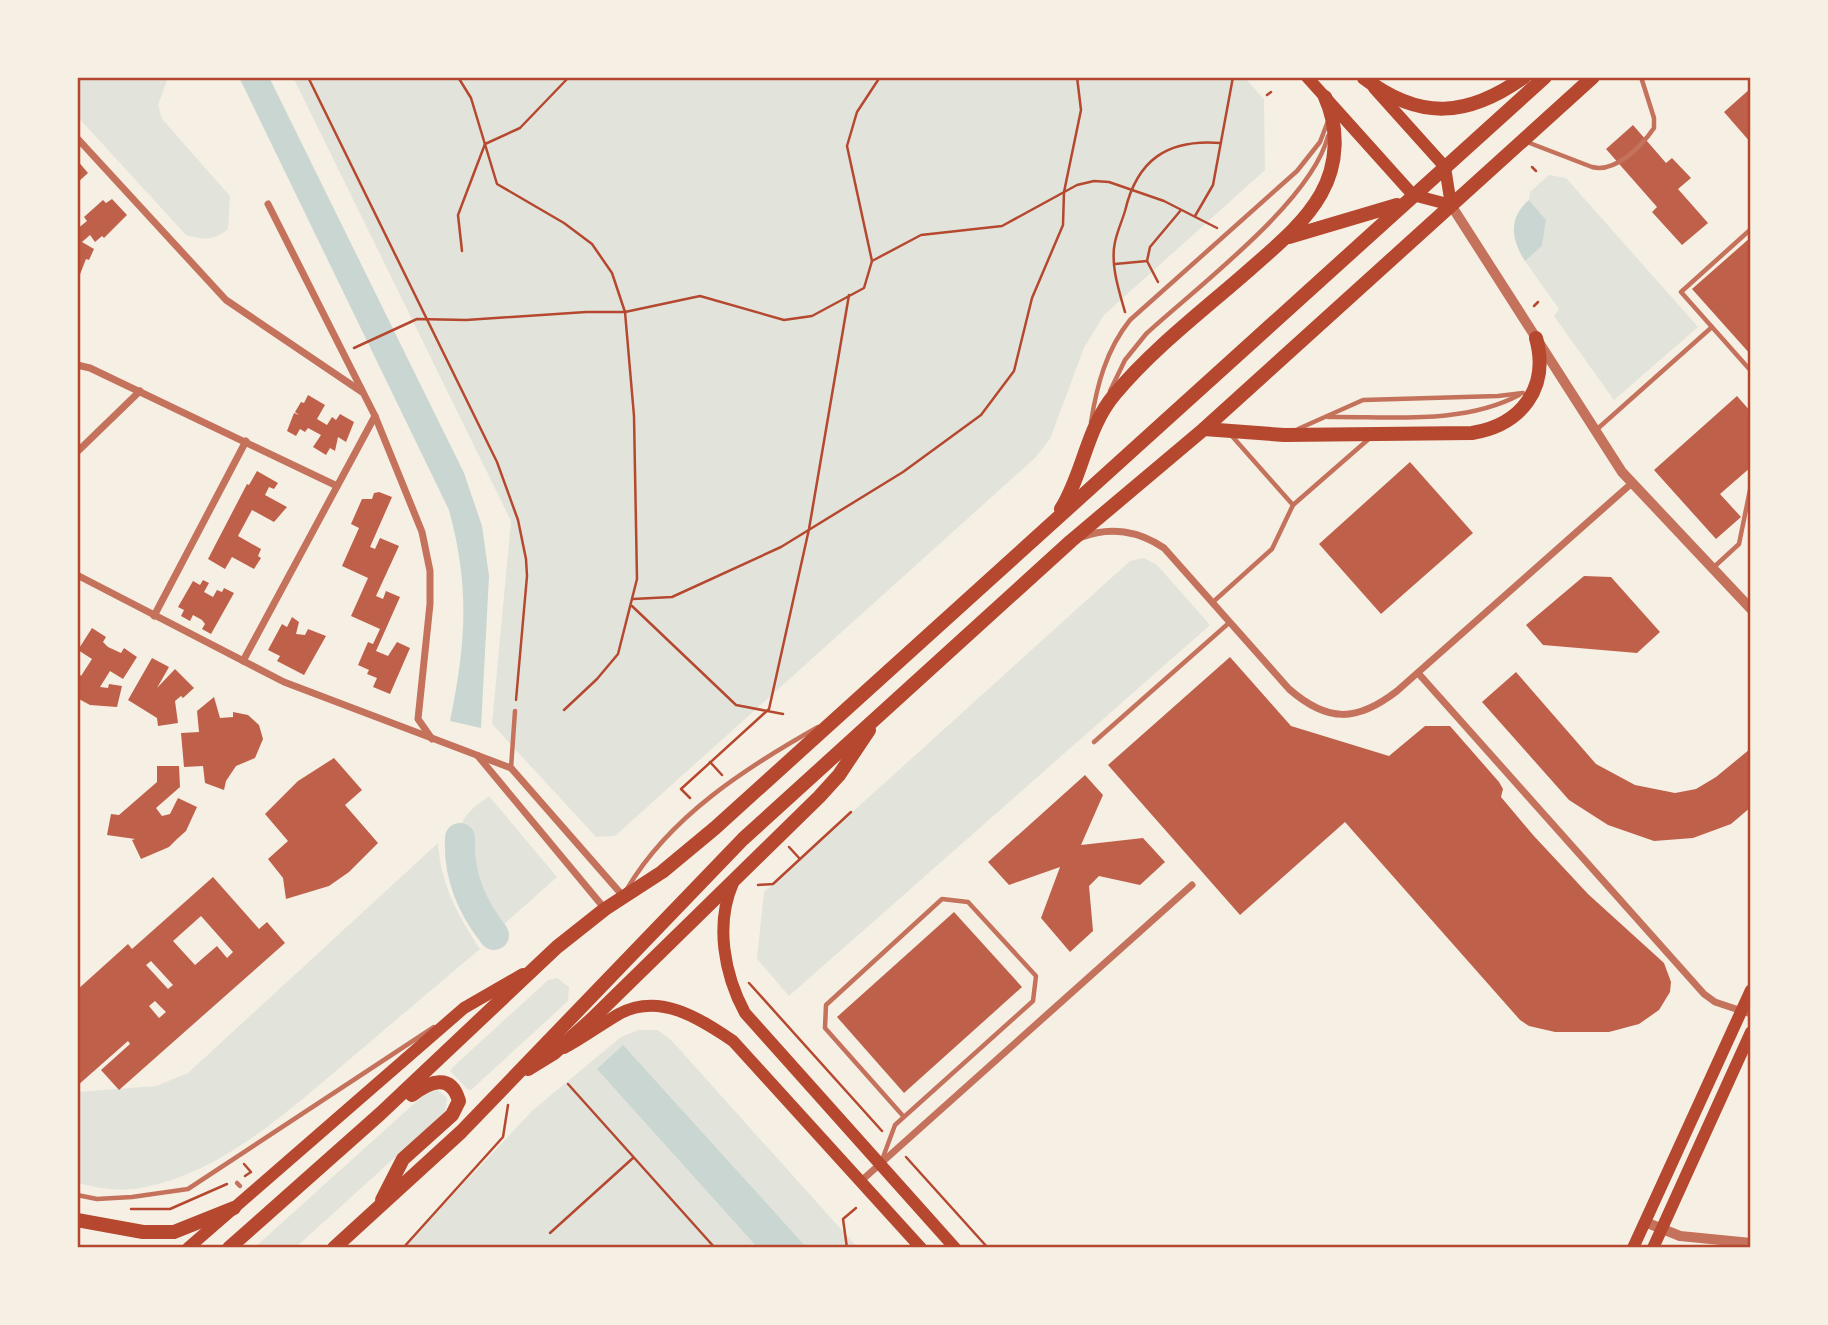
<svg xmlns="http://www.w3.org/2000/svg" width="1828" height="1325" font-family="Lato,sans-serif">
	<rect width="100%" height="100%" fill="#f6efe4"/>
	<!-- green -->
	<g fill="#e2e4dc">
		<path d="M77 77H168L158 105 162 119 230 196 228 229C213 241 204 240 186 235L77 116Z"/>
		<polygon points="293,77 1244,77 1264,99 1265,170 1104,315 1084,348 1050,439 1035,458 615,836 596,837 492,724 511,521"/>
		<polygon points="1549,175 1566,178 1698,327 1614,400 1554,316 1559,309 1525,261 1542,246 1546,220 1529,200 1530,192"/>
		<polygon points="1144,558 1157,565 1210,625 789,996 757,959 764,892 1130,561"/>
		<path d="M489 796 557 877 501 927C485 903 455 853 462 824 465 812 480 803 489 796Z"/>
		<path d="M438 843C441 885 457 914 480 949 436 986 392 1023 349 1060 288 1111 222 1173 141 1188 119 1192 98 1188 77 1183V1092L156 1086 188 1073Z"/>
		<polygon points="557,978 569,987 568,1001 471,1090 467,1089 450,1071 453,1067 548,980"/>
		<polygon points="638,1030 658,1030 672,1041 858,1248 403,1248 533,1110 621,1037"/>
		<polygon points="436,1089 447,1098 445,1112 295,1248 254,1248 427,1092"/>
	</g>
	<!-- water -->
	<g fill="#c9d6d2">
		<path d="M239 77H269L464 473 482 526 489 576 481 728 450 721C466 643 470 587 449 510Z"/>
		<path d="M1529 200 1546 220 1542 246 1525 261C1511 239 1508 218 1529 200Z"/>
		<polygon points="623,1045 807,1248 758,1248 597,1069"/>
	</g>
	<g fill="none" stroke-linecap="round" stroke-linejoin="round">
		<!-- river -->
		<path stroke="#c9d6d2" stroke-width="30" d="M460 838C458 874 471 906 494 935"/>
	</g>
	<!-- building -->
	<g fill="#bf614a" fill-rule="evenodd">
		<polygon points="1751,88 1751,143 1724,112"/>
		<polygon points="1633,125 1666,163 1672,158 1691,178 1678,189 1708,223 1682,245 1652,212 1657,207 1606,149"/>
		<polygon points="77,160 88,173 77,183"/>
		<polygon points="112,199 127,215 104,238 102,236 95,242 90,235 82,242 94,249 89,260 86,259 77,282 77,229 87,221 84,217 103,200 106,203"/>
		<polygon points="1751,237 1751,355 1692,289"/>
		<polygon points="308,395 325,405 317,419 327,425 332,417 336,420 340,414 354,422 346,442 338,437 335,451 330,448 326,455 313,447 321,435 308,428 305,432 300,429 296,436 287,431 294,413 299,415 295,412 301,402 304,403"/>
		<polygon points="1737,396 1751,412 1751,467 1720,494 1741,517 1716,539 1654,470"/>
		<polygon points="1410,462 1473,533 1381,614 1319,544"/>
		<polygon points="257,471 278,483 274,489 269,487 265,495 287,507 274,522 252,510 238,536 261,549 258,556 261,558 254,569 232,557 225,569 208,559 247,484 249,485"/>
		<polygon points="379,492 392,497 370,547 375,549 380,538 399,546 376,596 383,599 386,591 400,597 376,651 388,656 397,642 410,648 390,694 373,687 377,678 367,674 369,670 358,665 368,642 373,644 380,629 351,616 368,578 342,566 359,528 351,524 362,499 372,499 374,493"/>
		<polygon points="1584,576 1611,577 1660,632 1637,653 1543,645 1526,625"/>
		<polygon points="203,580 209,583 204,592 213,597 217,590 222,592 224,588 234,593 211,634 202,629 205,624 202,620 193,615 190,621 181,616 184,610 178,607 193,581 200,585"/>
		<polygon points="292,617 299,622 296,634 305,635 308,629 326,636 304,675 277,661 280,656 268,650 282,624 287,627"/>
		<polygon points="92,628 106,637 103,642 108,647 121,653 124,648 137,657 123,679 110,671 100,687 108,688 109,684 122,686 117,707 90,705 77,698 77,671 81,676 92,659 78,650"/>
		<polygon points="1230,657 1291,726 1389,756 1425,726 1450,726 1499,782 1503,789 1501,797 1533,835 1588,894 1664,963 1671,982 1670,992 1659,1010 1639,1024 1609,1032 1555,1032 1529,1026 1520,1020 1345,822 1240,915 1108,765"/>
		<polygon points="152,658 169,667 157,688 175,669 194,688 183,698 181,696 175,701 178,723 158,726 157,718 128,700"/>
		<polygon points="1516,672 1596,764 1635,785 1675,793 1696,789 1716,777 1750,749 1751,807 1731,824 1693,838 1654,841 1608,825 1569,800 1482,702"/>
		<polygon points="214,697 220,718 233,717 233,712 248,715 259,725 263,739 255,758 236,766 226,781 224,790 205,783 203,766 184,767 181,733 199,732 197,711"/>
		<polygon points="334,758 362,790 345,805 378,843 349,872 329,886 286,899 283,878 268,859 288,841 265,814 298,781"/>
		<polygon points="157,766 179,766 180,787 156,808 162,816 170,814 178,798 197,807 186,831 177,839 169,847 141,859 132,840 135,839 107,835 111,814 119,815 157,782"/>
		<polygon points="1085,775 1103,795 1081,845 1143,838 1165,862 1140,885 1099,876 1089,886 1093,931 1070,952 1041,918 1060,867 1009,885 988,862"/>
		<path d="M213 877 259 929 267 922 285 943 119 1090 101 1070 130 1044 128 1041 77 1086V990L128 944 132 949ZM201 916 233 952 227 958 217 946 195 965 173 941ZM151 961 173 985 168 989 146 965ZM155 1001 166 1012 159 1018 149 1006Z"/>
		<polygon points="954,912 1022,987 904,1093 837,1017"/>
	</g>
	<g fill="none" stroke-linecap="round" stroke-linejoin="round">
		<!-- path -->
		<g stroke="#b5482f" stroke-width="2.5">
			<polyline points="308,77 497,462 518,520 526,559 527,576 516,700"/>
			<polyline points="458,77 471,98 497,184 564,223 592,244 612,273 625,312 634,416 637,579 618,654 597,679 564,710"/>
			<polyline points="1267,95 1271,92"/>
			<polyline points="1532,167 1536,171"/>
			<polyline points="1195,216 1213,185 1233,77"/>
			<polyline points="462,251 458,215 485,144 520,128 569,77"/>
			<polyline points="872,261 921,235 1002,226 1077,185 1094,181 1109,182 1164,201 1217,228"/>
			<polyline points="1115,264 1147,261"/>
			<polyline points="1158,282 1147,261 1150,247 1181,210"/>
			<polyline points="1534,306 1538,302"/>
			<path d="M1125 312C1119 291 1110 264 1115 242 1117 232 1122 221 1125 211 1137 160 1167 139 1220 143"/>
			<polyline points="354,348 417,319 466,320 586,312 625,312 700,296 784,320 812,316 864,288 872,261 847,146 857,112 880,77"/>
			<polyline points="633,599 672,597 781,547 903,472 981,415 1014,371 1032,298 1063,225 1064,192 1081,110 1077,77"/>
			<polyline points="632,606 736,705 783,714"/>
			<polyline points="710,762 722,775"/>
			<polyline points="690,798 681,789 769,709 809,529 849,295"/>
			<polyline points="789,847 800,859"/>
			<polyline points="758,885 773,884 851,812"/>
			<polyline points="749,983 882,1131"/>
			<polyline points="568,1084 715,1248"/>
			<polyline points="906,1157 988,1248"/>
			<polyline points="244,1164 251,1172 245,1176"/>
			<polyline points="131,1209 170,1209 227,1184"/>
			<polyline points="550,1233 633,1158"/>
			<polyline points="403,1248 503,1137 508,1105"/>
			<polyline points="847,1248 843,1219 856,1208"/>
		</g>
		<!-- service -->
		<g stroke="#c5725c" stroke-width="4.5">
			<path d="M1527 142 1592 167C1615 173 1641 147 1654 128V118L1641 77"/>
			<polyline points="1751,229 1681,292 1751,371"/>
			<path d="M1110 391 1125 360 1146 334C1197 287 1312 201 1328 136"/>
			<path d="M1328 417C1390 416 1463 425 1519 395"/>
			<path d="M1091 422C1097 385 1106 350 1130 320L1297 171 1320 142 1328 121"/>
			<polyline points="1298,429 1363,400 1498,396 1523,393"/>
			<polyline points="1595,431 1712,327"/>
			<polyline points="1231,435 1293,505"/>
			<polyline points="1714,567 1739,544 1751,485"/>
			<polyline points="1213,602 1272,549 1293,505 1371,437"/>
			<polyline points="1094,742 1230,622"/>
			<polyline points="511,768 515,711"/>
			<path d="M627 889C670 816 747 767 818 727"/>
			<polyline points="882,1160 895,1125 1033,1001 1036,976 968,902 942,899 826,1005 825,1028 904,1117"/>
			<polyline points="237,1183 240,1186"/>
			<polyline points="77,1195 97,1199 132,1197 188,1189 434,1027"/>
		</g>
		<!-- minor -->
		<g stroke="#c5725c" stroke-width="7">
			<polyline points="77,138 226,300 362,392"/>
			<polyline points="268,204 375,416 422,532 430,571 430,604 418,719 432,739"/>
			<polyline points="77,365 90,368 335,485"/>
			<polyline points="77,452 140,391"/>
			<path d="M1082 537C1110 526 1139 531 1164 548L1289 689C1328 723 1357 722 1397 691L1632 483"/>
			<polyline points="77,575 284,682 511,768 623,896"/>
			<polyline points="154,616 246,441"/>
			<polyline points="243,661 375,416"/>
			<polyline points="1418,673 1704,994 1715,1002 1751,1014"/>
			<polyline points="478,756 605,909"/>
			<polyline points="861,1181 1192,885"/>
		</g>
		<!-- tertiary -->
		<g stroke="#c5725c" stroke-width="10">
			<polyline points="1451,205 1622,472 1751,609"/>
			<polyline points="1645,1222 1680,1236 1751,1243"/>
		</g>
		<!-- secondary -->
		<g stroke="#b5482f" stroke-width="12">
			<polyline points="1307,77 1413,195 1451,205 1445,167 1374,88"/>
			<path d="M733 883C715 924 724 974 745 1013L955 1248"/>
			<path d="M564 1048C583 1038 600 1025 619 1014 659 992 699 1018 733 1041L921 1248"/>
			<polyline points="188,1248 464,1008 523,974"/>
			<polyline points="1633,1248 1751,990"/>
			<polyline points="1653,1248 1751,1032"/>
		</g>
		<!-- primary -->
		<g stroke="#b5482f" stroke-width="14">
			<path d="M1364 78C1420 121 1468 117 1524 77"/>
			<polyline points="1289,237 1397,205"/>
			<path d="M1204 429 1284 435 1472 433C1521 425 1550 388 1536 338"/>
			<path d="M1061 509C1084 472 1086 428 1115 394 1155 346 1209 306 1256 264 1280 243 1305 222 1321 194 1338 164 1339 128 1325 97"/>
			<polyline points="528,1069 554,1053 591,1020 819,797 839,775 869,730"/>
			<path d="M382 1200 403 1159 452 1115 459 1101C451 1073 430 1081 412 1095"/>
			<polyline points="229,1248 380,1114 557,947 605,909 662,872 715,828 1545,77"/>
			<polyline points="334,1248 461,1132 743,839 1071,541 1204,429 1593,77"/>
		</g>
		<!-- trunk -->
		<polyline stroke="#b5482f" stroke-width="14" points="77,1220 143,1232 174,1232 234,1208"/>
	</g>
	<!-- border -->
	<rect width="1828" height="1325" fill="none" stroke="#f6efe4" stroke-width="158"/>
	<rect x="79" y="79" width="1670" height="1167" fill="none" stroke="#b5482f" stroke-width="2.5"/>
</svg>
